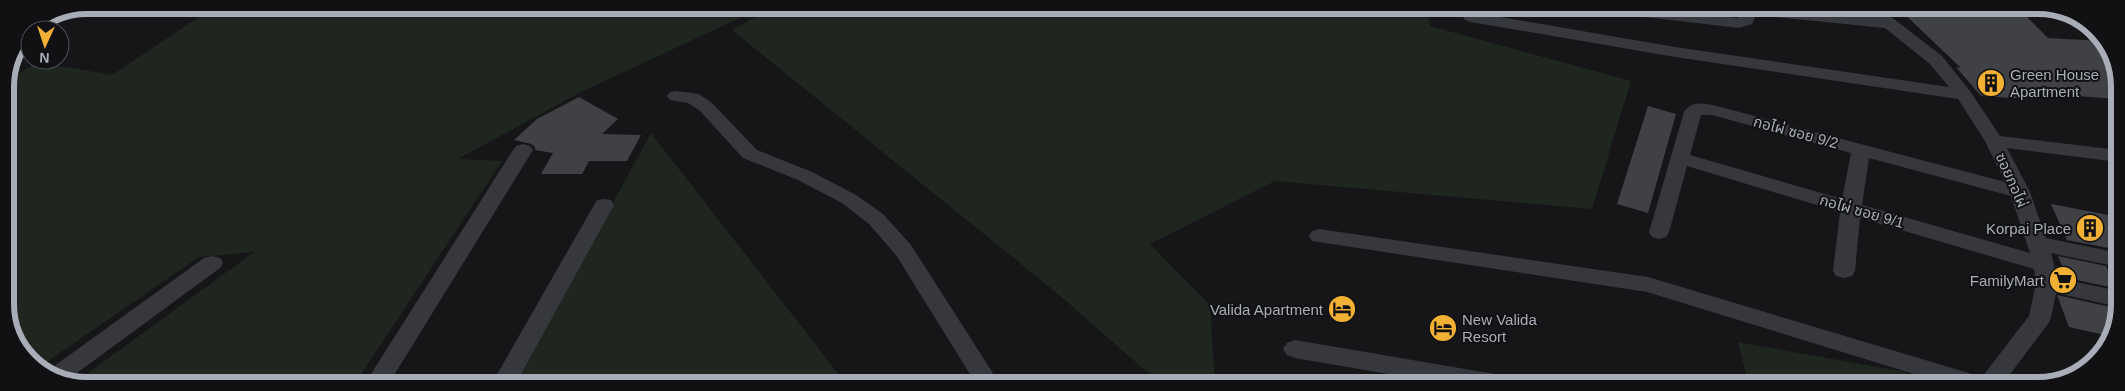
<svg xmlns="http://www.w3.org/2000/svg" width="2125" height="391" font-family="Arial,'Noto Sans Thai',sans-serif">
	<rect width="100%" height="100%" fill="#161618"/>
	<!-- green -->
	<g fill="#1e261f">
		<polygon points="217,5 768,5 581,92 458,159 502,161 354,385 76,385 73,384 254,252 199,257 38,368 33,366 8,325 5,86 8,80 38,62 112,75"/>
		<polygon points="778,5 1427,6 1430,26 1631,81 1592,209 1275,181 1150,244 1210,305 1215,385 1155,379 1058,294 732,30"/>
		<polygon points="651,133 847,385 513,385"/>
		<polygon points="1738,342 1906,372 1912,386 1749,386"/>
	</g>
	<!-- building -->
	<g fill="#404145">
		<polygon points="1951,6 2016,6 2048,38 2102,41 2118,70 2118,99 2021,92 2028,99 1981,96 1956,67 1961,68 1897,7 1953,8"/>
		<polygon points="579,97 618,119 602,134 641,135 627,161 589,161 582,174 541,174 553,153 535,150 535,147 531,144 514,140 537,119"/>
		<polygon points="1648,106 1676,114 1648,213 1617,204"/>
		<polygon points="2051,204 2119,217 2119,250 2067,240"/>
		<polygon points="2058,256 2106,266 2115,288 2067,278"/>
		<polygon points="2057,295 2119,309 2119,315 2109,336 2069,327"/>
	</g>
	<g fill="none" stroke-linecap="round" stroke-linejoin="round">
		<!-- minor -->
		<g fill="#37383d" fill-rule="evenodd">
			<path d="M1586 6H1632L1738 18 1744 8 1751 6 1871 17 1859 6H1877L1942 56 1970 91 2000 136 2119 150V162L2007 148 2030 192 2046 238 2119 253V267L2051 253 2057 278 2119 291V307L2056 293 2051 318 2048 324 2001 386H1953L1647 292 1312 241 1309 236 1312 231 1319 229 1648 277 1982 377 2029 316 2036 283 2034 269 1860 218 1855 271 1852 276 1844 278 1836 276 1833 271 1840 212 1687 166 1669 232 1666 237 1659 239 1652 237 1649 232 1684 112C1691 101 1701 103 1713 105L2005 182 1985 141 1958 99 1675 57 1471 22 1465 20 1463 17 1465 14 1471 12 1675 47 1949 87 1930 64 1885 28 1756 15 1752 24 1739 28 1594 11 1588 9ZM1701 115H1712L1851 153 1842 199 1690 155ZM1869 158 2011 196 2030 253 1862 205Z"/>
			<polygon points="2053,7 2096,29 2099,33 2092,36 2086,35 2053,13 2051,10"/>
			<polygon points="676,91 699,94 712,103 757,150 812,172 856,195 883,214 911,245 989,367 993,373 989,379 981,382 973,379 896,255 869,224 842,203 798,180 743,158 700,111 688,103 670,100 667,96 670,92"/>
			<polygon points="523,144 530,146 533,150 388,385 364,385 513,150 516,146"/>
			<polygon points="604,199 611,200 614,205 515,385 491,385 594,205 597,200"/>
			<polygon points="212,256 220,258 223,263 220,268 66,381 46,372 204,258"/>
			<polygon points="1295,340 1512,377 1521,380 1524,386 1458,386 1295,358 1287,355 1283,349 1287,343"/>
		</g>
	</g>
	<!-- icons -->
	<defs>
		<symbol id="building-disc" viewBox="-11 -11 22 22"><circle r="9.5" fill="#f2b134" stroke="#111113"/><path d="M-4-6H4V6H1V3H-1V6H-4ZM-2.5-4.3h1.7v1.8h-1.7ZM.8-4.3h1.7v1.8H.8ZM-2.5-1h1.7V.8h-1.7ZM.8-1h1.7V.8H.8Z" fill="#111"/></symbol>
		<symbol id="supermarket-disc" viewBox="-11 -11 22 22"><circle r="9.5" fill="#f2b134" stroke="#111113"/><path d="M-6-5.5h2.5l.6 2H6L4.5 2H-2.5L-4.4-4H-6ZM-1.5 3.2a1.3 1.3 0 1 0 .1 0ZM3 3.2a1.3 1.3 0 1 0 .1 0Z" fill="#111"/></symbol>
		<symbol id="hotel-disc" viewBox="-11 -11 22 22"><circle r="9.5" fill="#f2b134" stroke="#111113"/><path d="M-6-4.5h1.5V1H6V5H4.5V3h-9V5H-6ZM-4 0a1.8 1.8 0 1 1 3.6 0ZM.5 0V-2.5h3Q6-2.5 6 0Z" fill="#111"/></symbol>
	</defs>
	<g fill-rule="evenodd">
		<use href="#building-disc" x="1975" y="67" width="32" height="32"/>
		<use href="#building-disc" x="2074" y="212" width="32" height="32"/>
		<use href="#supermarket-disc" x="2047" y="264" width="32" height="32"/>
		<use href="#hotel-disc" x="1326" y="293" width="32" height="32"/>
		<use href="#hotel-disc" x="1427" y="312" width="32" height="32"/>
	</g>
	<g text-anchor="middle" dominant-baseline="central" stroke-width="4" stroke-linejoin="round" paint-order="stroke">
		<!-- poi labels -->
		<g font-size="15" fill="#a8adb8" stroke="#111113" text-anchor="end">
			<text x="2010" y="74" text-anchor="start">Green House<tspan x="2010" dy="17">Apartment</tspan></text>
			<text x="2071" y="228">Korpai Place</text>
			<text x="2044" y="280">FamilyMart</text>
			<text x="1323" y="309">Valida Apartment</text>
			<text x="1462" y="319" text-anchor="start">New Valida<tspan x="1462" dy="17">Resort</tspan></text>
		</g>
		<!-- street labels -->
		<g font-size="15" fill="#a8adb8" stroke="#111113">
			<text transform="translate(1796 132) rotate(15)">กอไผ่ ซอย 9/2</text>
			<text transform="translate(2012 180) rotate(66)">ซอยกอไผ่</text>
			<text transform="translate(1862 211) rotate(16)">กอไผ่ ซอย 9/1</text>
		</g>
	</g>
	<!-- crop -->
	<path d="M0 0H2125V391H0ZM87 14H2038A73 73 0 0 1 2111 87V304A73 73 0 0 1 2038 377H87A73 73 0 0 1 14 304V87A73 73 0 0 1 87 14Z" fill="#111113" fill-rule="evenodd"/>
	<path fill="none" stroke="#a8adb8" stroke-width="6" d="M87 14H2038A73 73 0 0 1 2111 87V304A73 73 0 0 1 2038 377H87A73 73 0 0 1 14 304V87A73 73 0 0 1 87 14Z"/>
	<!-- north arrow -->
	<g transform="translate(45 45) rotate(183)"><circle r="24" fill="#111113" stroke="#4d4f55"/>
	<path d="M0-4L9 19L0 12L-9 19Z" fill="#f2b134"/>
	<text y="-8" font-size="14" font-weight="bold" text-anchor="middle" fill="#a8adb8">N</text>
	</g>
</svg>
